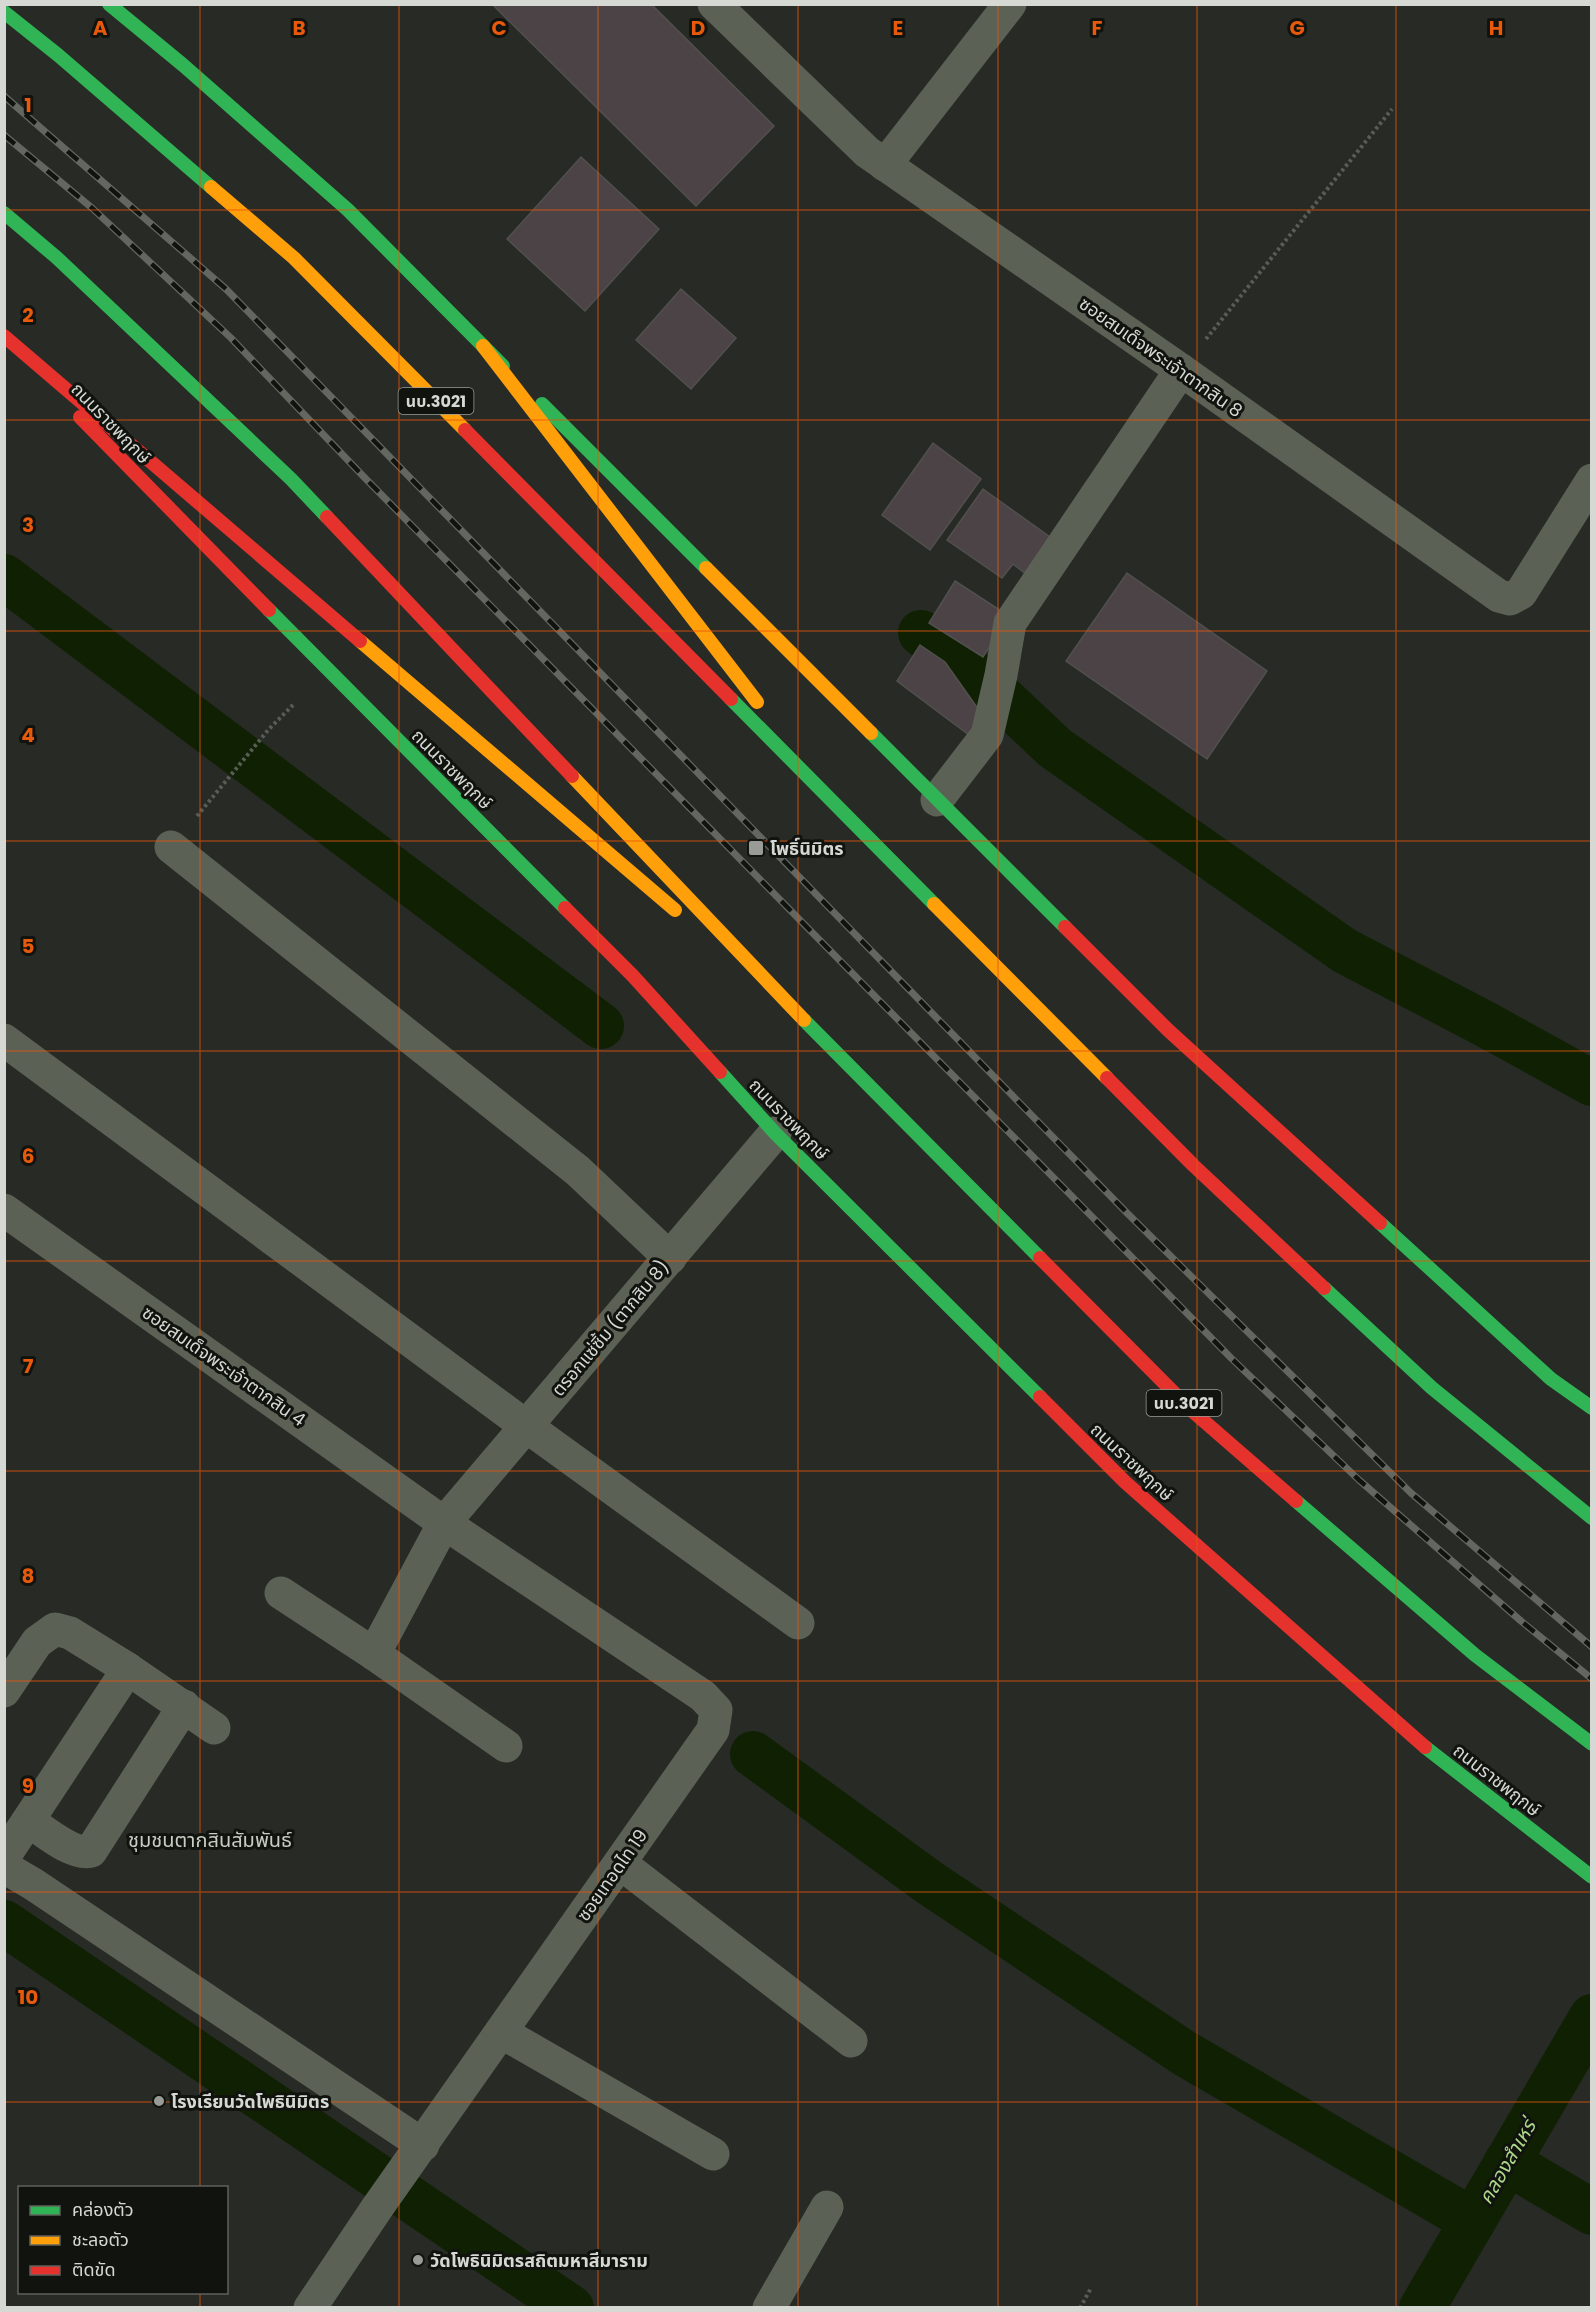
<svg xmlns="http://www.w3.org/2000/svg" width="1596" height="2312" font-family="Poppins,'Noto Sans Thai',sans-serif">
	<rect width="100%" height="100%" fill="#272a25"/>
	<g fill="none" stroke-linecap="round" stroke-linejoin="round">
		<!-- canal -->
		<g stroke="#102103" stroke-width="46">
			<polyline points="4,577 601,1026"/>
			<polyline points="921,633 984,681 1055,748 1345,951 1485,1024 1592,1083"/>
			<polyline points="753,1754 930,1883 1184,2053 1473,2221"/>
			<polyline points="4,1923 571,2308"/>
			<polyline points="1507,2162 1592,2212"/>
			<polyline points="1422,2308 1592,2017"/>
		</g>
	</g>
	<!-- building -->
	<g fill="#4c4347" stroke="#51504f" stroke-width="1.5">
		<polygon points="492,4 651,4 774,126 696,206"/>
		<polygon points="581,157 659,229 585,311 507,239"/>
		<polygon points="681,289 736,338 691,389 636,340"/>
		<polygon points="933,443 981,479 930,550 882,515"/>
		<polygon points="983,489 1057,542 1031,578 1013,564 1002,578 947,540"/>
		<polygon points="1127,573 1267,671 1207,759 1066,661"/>
		<polygon points="955,581 1009,616 983,657 929,623"/>
		<polygon points="920,645 945,662 986,720 973,738 897,681"/>
	</g>
	<g fill="none" stroke-linecap="round" stroke-linejoin="round">
		<!-- path -->
		<g stroke="#585d55" stroke-width="4" stroke-dasharray="3 3" stroke-linecap="butt">
			<polyline points="1206,339 1392,109"/>
			<polyline points="197,816 269,729 293,705"/>
			<polyline points="1080,2308 1091,2288"/>
		</g>
		<!-- street -->
		<g stroke="#5b6255" stroke-width="33">
			<polyline points="714,4 867,152 1181,370 1499,596 1510,599 1521,593 1592,480"/>
			<polyline points="885,165 1010,4"/>
			<polyline points="937,800 987,735 1001,675 1010,623 1181,370"/>
			<polyline points="171,847 578,1171 670,1258"/>
			<polyline points="4,1040 526,1426 798,1623"/>
			<polyline points="4,1210 444,1523 703,1696 716,1710 713,1730 377,2208 310,2308"/>
			<polyline points="281,1593 374,1654 506,1746"/>
			<polyline points="374,1654 444,1523 775,1133"/>
			<polyline points="128,1669 214,1728"/>
			<polyline points="4,1691 37,1642 55,1629 70,1633 128,1669 4,1857"/>
			<path d="M29 1821C44 1831 73 1856 91 1851L184 1706"/>
			<polyline points="620,1863 851,2041"/>
			<polyline points="4,1867 33,1884 423,2145"/>
			<polyline points="501,2032 713,2154"/>
			<polyline points="769,2308 827,2207"/>
		</g>
		<!-- fast -->
		<g stroke="#30b455" stroke-width="14">
			<polyline points="109,4 183,65 348,210 503,366"/>
			<polyline points="4,12 58,55 211,187"/>
			<polyline points="4,213 56,257 291,479 327,517"/>
			<polyline points="542,404 706,568"/>
			<polyline points="269,610 565,908"/>
			<polyline points="731,699 934,904"/>
			<polyline points="871,733 1065,927"/>
			<polyline points="804,1020 1040,1258"/>
			<polyline points="720,1072 775,1133 1040,1397"/>
			<polyline points="1380,1223 1551,1379 1592,1408"/>
			<polyline points="1324,1288 1432,1388 1592,1518"/>
			<polyline points="1296,1501 1475,1655 1592,1744"/>
			<polyline points="1425,1747 1592,1877"/>
		</g>
		<!-- slow -->
		<g stroke="#ff9f0a" stroke-width="14">
			<polyline points="211,187 294,258 465,430"/>
			<polyline points="483,346 757,702"/>
			<polyline points="706,568 871,733"/>
			<polyline points="360,641 675,910"/>
			<polyline points="572,776 804,1020"/>
			<polyline points="934,904 1107,1078"/>
		</g>
		<!-- jam -->
		<g stroke="#e5322d" stroke-width="14">
			<polyline points="4,336 360,641"/>
			<polyline points="80,417 269,610"/>
			<polyline points="465,430 731,699"/>
			<polyline points="327,517 572,776"/>
			<polyline points="565,908 633,976 720,1072"/>
			<polyline points="1065,927 1168,1030 1380,1223"/>
			<polyline points="1107,1078 1193,1165 1324,1288"/>
			<polyline points="1040,1258 1190,1409 1296,1501"/>
			<polyline points="1040,1397 1125,1482 1425,1747"/>
		</g>
		<defs>
			<g id="rail">
				<polyline points="4,96 226,289 1127,1213 1411,1493 1592,1647"/>
				<polyline points="4,135 92,208 231,338 363,476 1231,1358 1359,1480 1521,1621 1592,1679"/>
			</g>
		</defs>
		<!-- rail casing -->
		<use href="#rail" stroke="#636760" stroke-width="7"/>
		<!-- rail -->
		<use href="#rail" stroke="#11130f" stroke-width="4.5" stroke-dasharray="14" stroke-linecap="butt"/>
	</g>
	<!-- grid -->
	<path fill="none" stroke="#e8590c" stroke-width="1.5" stroke-opacity="0.55" d="M200 4V2188M399 4V2308M598 4V2308M798 4V2308M998 4V2308M1197 4V2308M1396 4V2308M4 210H1592M4 420H1592M4 631H1592M4 841H1592M4 1051H1592M4 1261H1592M4 1471H1592M4 1681H1592M4 1892H1592M4 2102H1592M200 2292V2308"/>
	<!-- markers -->
	<g fill="#999c96" stroke="#11130f" stroke-width="2">
		<rect x="748" y="840" width="16" height="16" rx="3"/>
		<circle cx="159" cy="2101" r="6"/>
		<circle cx="418" cy="2260" r="6"/>
	</g>
	<g text-anchor="middle" dominant-baseline="central" stroke-width="6" stroke-linejoin="round" paint-order="stroke">
		<!-- shield labels -->
		<g fill="#11130f" stroke="#9b9e98" stroke-width="1.5">
			<rect x="398.5" y="388" width="75" height="26" rx="4.5"/>
			<rect x="1146.5" y="1390" width="75" height="26" rx="4.5"/>
		</g>
		<g font-size="16" font-weight="bold" fill="#d6d9d3">
			<text x="436" y="401">นบ.3021</text>
			<text x="1184" y="1403">นบ.3021</text>
		</g>
		<!-- street labels -->
		<g font-size="18" fill="#d6d9d3" stroke="#11130f">
			<text transform="translate(1161 357) rotate(35)">ซอยสมเด็จพระเจ้าตากสิน 8</text>
			<text transform="translate(111 423) rotate(46)">ถนนราชพฤกษ์</text>
			<text transform="translate(452 769) rotate(45)">ถนนราชพฤกษ์</text>
			<text transform="translate(789 1119) rotate(46)">ถนนราชพฤกษ์</text>
			<text transform="translate(610 1328) rotate(-50)">ตรอกแซ่ซิ้ม (ตากสิน 8)</text>
			<text transform="translate(224 1366) rotate(35)">ซอยสมเด็จพระเจ้าตากสิน 4</text>
			<text transform="translate(1132 1462) rotate(43)">ถนนราชพฤกษ์</text>
			<text transform="translate(1497 1780) rotate(38)">ถนนราชพฤกษ์</text>
			<text transform="translate(612 1875) rotate(-55)">ซอยเทอดไท 19</text>
		</g>
		<!-- poi labels -->
		<g font-size="18" font-weight="bold" fill="#d6d9d3" stroke="#11130f" text-anchor="start">
			<text x="770" y="848">โพธิ์นิมิตร</text>
			<text x="171" y="2101">โรงเรียนวัดโพธินิมิตร</text>
			<text x="430" y="2260">วัดโพธินิมิตรสถิตมหาสีมาราม</text>
		</g>
		<!-- neighbourhood labels -->
		<g font-size="20" fill="#c6cdc2" stroke="#11130f">
			<text x="210" y="1840">ชุมชนตากสินสัมพันธ์</text>
		</g>
		<!-- water labels -->
		<g font-size="20" font-style="italic" fill="#acd788" stroke="#11130f">
			<text transform="translate(1507 2162) rotate(-60)">คลองสำเหร่</text>
		</g>
	</g>
	<g font-size="20" text-anchor="middle" font-weight="bold" fill="#e8590c" stroke="#11130f" stroke-width="6" stroke-linejoin="round" paint-order="stroke">
		<text x="100" y="35">A</text>
		<text x="299" y="35">B</text>
		<text x="499" y="35">C</text>
		<text x="698" y="35">D</text>
		<text x="898" y="35">E</text>
		<text x="1097" y="35">F</text>
		<text x="1297" y="35">G</text>
		<text x="1496" y="35">H</text>
		<text x="28" y="112">1</text>
		<text x="28" y="322">2</text>
		<text x="28" y="532">3</text>
		<text x="28" y="742">4</text>
		<text x="28" y="953">5</text>
		<text x="28" y="1163">6</text>
		<text x="28" y="1373">7</text>
		<text x="28" y="1583">8</text>
		<text x="28" y="1793">9</text>
		<text x="28" y="2004">10</text>
	</g>
	<!-- border -->
	<rect width="1596" height="2312" fill="none" stroke="#d6d9d3" stroke-width="12"/>
	<!-- legend -->
	<rect x="18" y="2186" width="210" height="108" fill="#11130f" stroke="#60625d" stroke-width="1.5"/>
	<rect x="30" y="2206" width="30" height="9" fill="#30b455" stroke="#60625d" stroke-width="1.5"/>
	<text x="72" y="2216" font-size="18" fill="#d6d9d3">คล่องตัว</text>
	<rect x="30" y="2236" width="30" height="9" fill="#ff9f0a" stroke="#60625d" stroke-width="1.5"/>
	<text x="72" y="2246" font-size="18" fill="#d6d9d3">ชะลอตัว</text>
	<rect x="30" y="2266" width="30" height="9" fill="#e5322d" stroke="#60625d" stroke-width="1.5"/>
	<text x="72" y="2276" font-size="18" fill="#d6d9d3">ติดขัด</text>
</svg>
